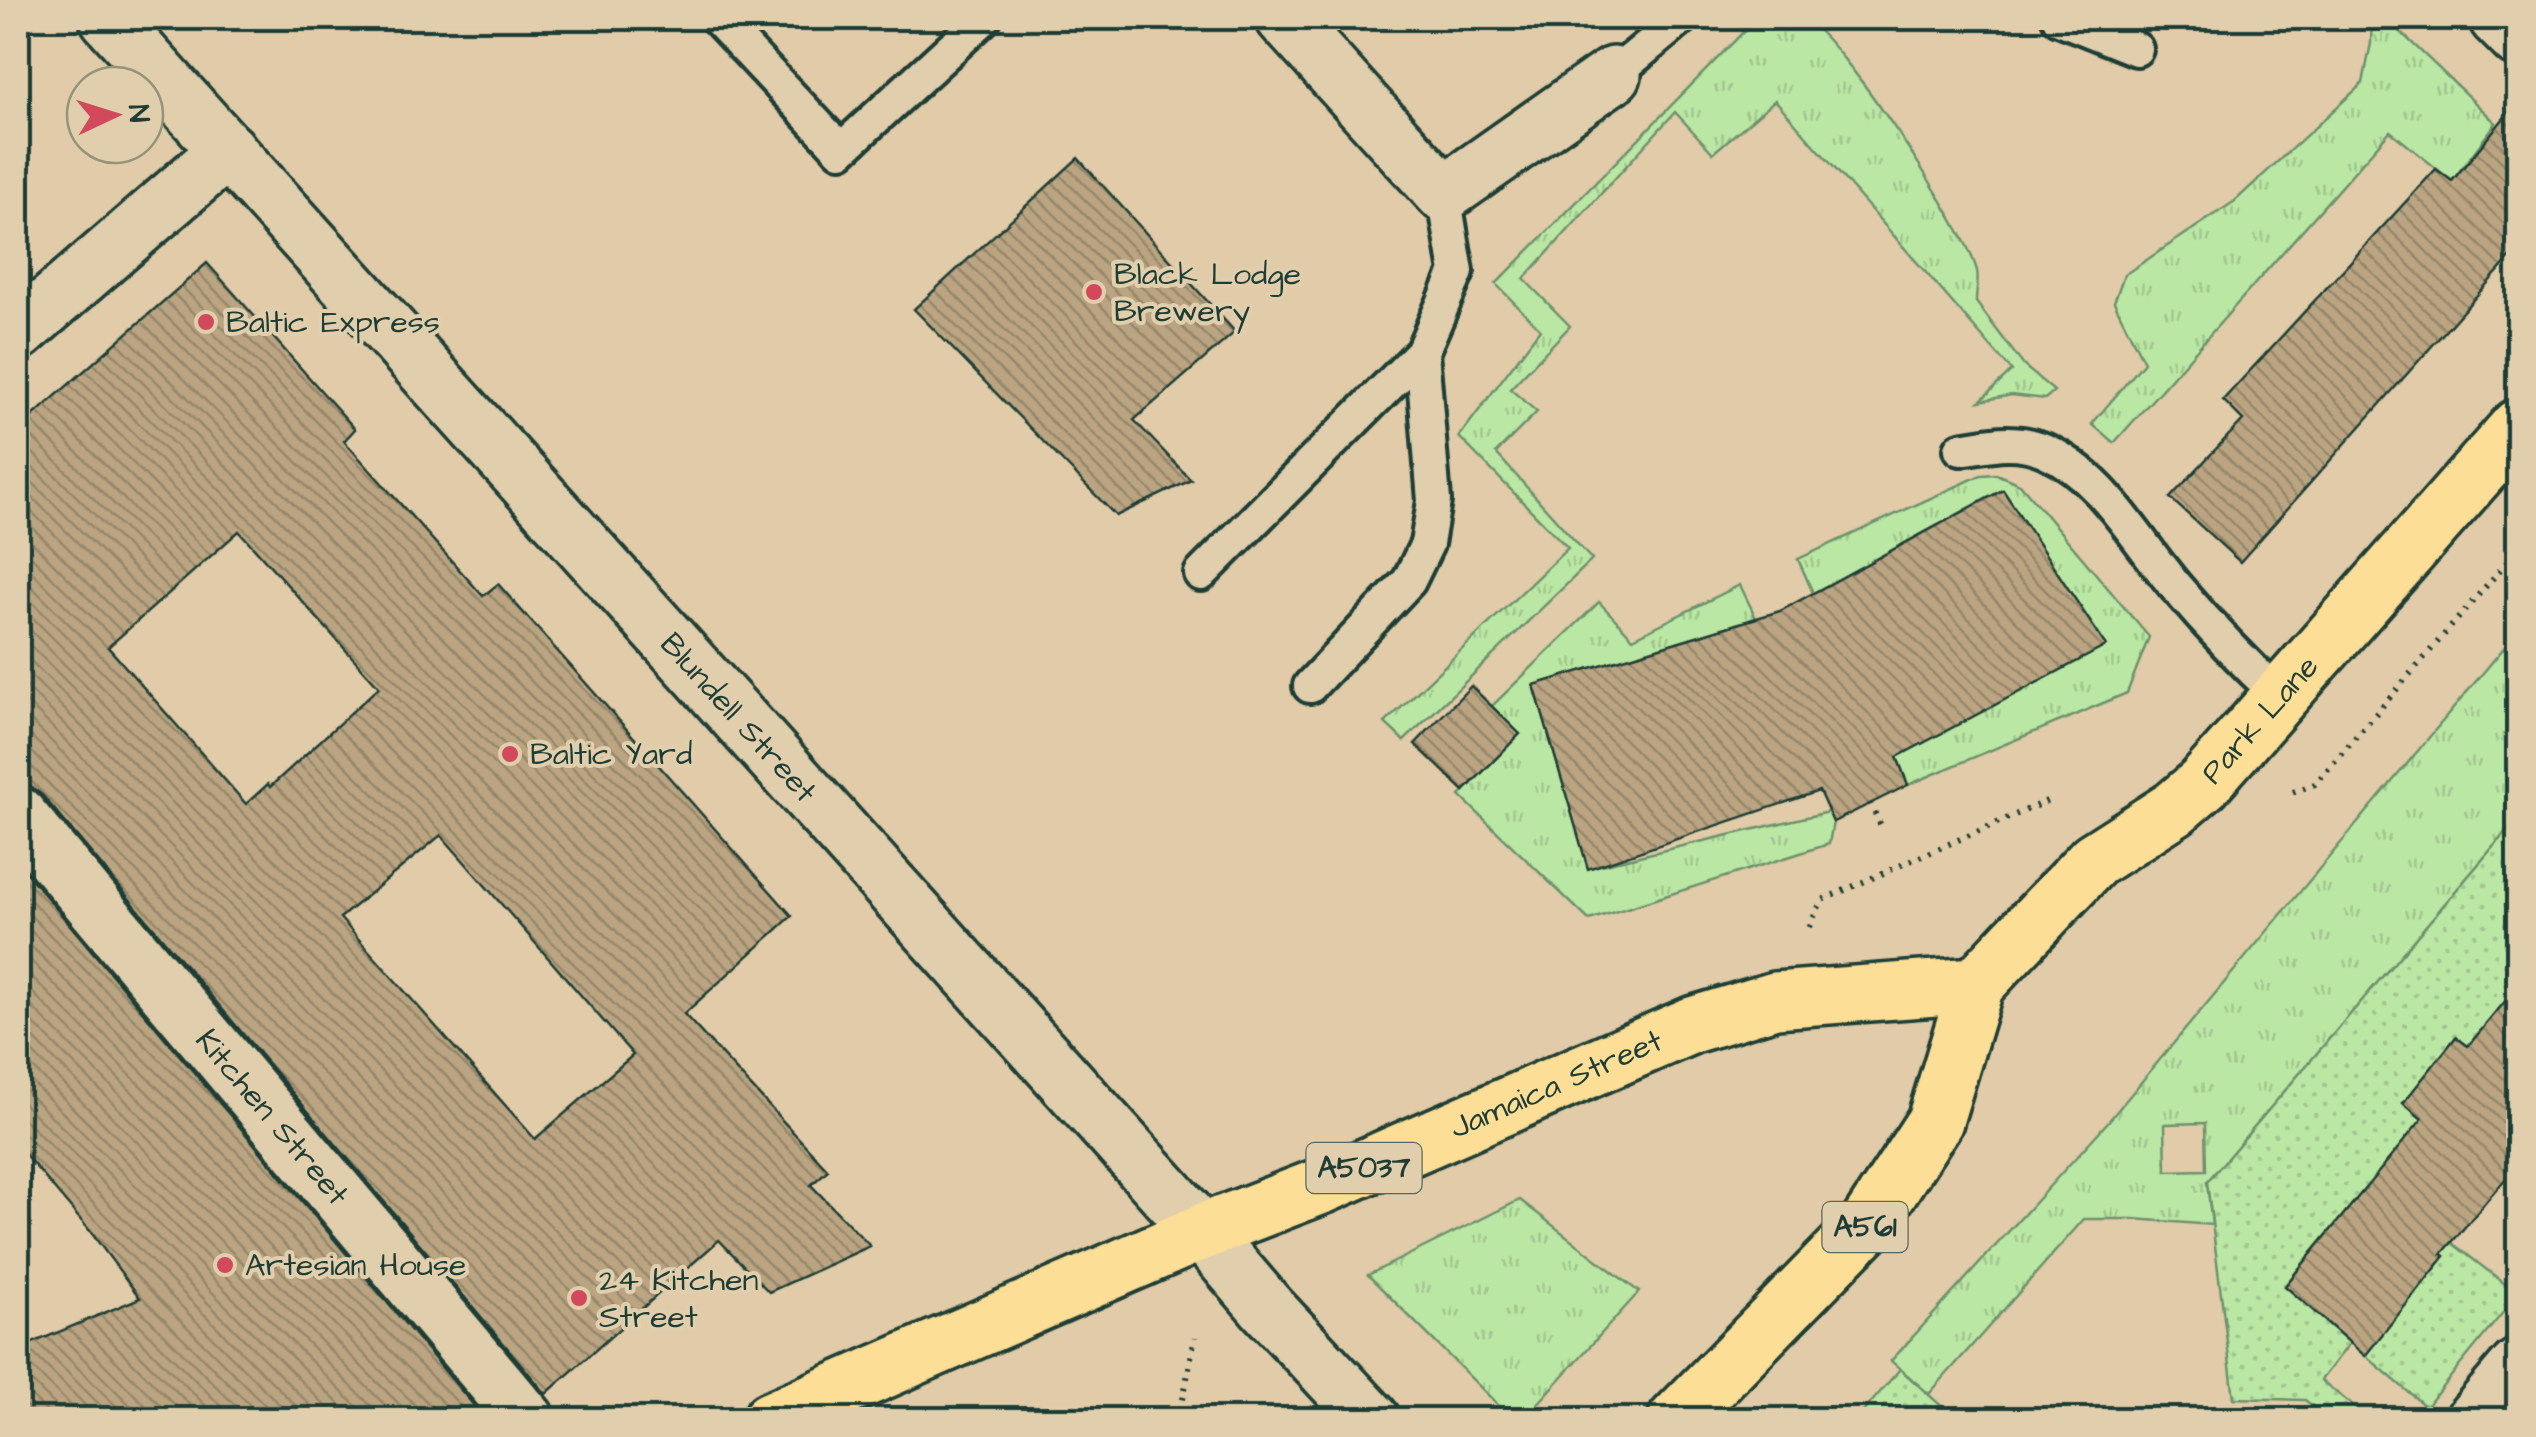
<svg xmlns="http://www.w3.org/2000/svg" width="2536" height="1437" font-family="'Architects Daughter',sans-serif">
	<defs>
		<pattern id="grass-tufts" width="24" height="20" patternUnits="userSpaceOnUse" patternTransform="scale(2.5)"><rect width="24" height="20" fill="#bbe7a4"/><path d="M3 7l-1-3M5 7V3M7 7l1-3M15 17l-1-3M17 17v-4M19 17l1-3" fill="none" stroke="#a0c78e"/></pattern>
		<pattern id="garden-dots" width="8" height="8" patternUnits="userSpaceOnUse" patternTransform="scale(2.5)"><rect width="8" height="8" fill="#bbe7a4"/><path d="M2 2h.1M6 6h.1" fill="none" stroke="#a0c78e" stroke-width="1.8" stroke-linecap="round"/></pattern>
		<pattern id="building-back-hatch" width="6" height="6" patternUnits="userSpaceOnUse" patternTransform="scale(2.5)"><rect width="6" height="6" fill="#baa481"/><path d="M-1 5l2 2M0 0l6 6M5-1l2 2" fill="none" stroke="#97876a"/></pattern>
	</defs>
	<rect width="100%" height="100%" fill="#e1cba8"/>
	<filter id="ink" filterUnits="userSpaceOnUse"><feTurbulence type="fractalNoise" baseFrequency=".01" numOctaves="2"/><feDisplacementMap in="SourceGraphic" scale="20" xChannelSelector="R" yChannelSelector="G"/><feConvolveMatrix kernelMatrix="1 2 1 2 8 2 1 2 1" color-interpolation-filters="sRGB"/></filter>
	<g filter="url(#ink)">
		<!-- grass -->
		<g fill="url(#grass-tufts)" stroke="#6d926c" stroke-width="2.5" fill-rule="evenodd">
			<path d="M1757 18H1803C1840 37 1967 229 1977 271 1979 280 1976 292 1976 302L2024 366 2054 391 2045 399 2012 395 1980 401 2012 371 1775 100 1713 153 1675 112 1524 279 1570 326 1510 389 1537 412 1496 453 1592 560 1404 741 1385 723 1568 548 1459 437 1540 329 1496 284Z"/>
			<polygon points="2372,18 2386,18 2496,123 2452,181 2390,131 2114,443 2092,424 2144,362 2114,302 2124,275 2235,201 2363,83 2371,43"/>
			<polygon points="1996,474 2020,484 2149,637 2127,693 1908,785 1897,757 2106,645 2002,490 1813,593 1798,559 1981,475"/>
			<polygon points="1740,585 1756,618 1534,685 1588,868 1828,812 1833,822 1829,844 1589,920 1460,796 1519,734 1492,706 1599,602 1633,638"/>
			<path d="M2518 631V818L2207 1182 2212 1225 2134 1219H2084L1929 1394 1891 1361 2107 1123ZM2205 1123 2206 1170 2166 1171 2165 1124Z"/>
			<polygon points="1520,1200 1639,1292 1524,1419 1513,1420 1368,1275"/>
		</g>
		<!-- garden -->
		<g fill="url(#garden-dots)" stroke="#6d926c" stroke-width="2.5">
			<polygon points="2518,818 2518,986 2468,1046 2456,1037 2404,1103 2456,1148 2443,1236 2518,1294 2426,1407 2365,1355 2445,1256 2364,1190 2285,1285 2350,1343 2321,1380 2369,1419 2329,1419 2305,1400 2234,1398 2207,1182"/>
			<polygon points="1900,1369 1956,1419 1857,1419"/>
		</g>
		<!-- building -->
		<g fill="url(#building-back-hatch)" stroke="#1f3d34" stroke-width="2.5" fill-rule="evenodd">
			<polygon points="2518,101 2518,249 2240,562 2170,498 2243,420 2223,400 2436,169 2452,181"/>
			<polygon points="1078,158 1235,332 1134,420 1191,480 1116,516 914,309"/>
			<path d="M207 263 355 429 344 441 483 596 498 584 792 916 684 1014 828 1170 811 1185 870 1246 769 1292 719 1240 546 1394 42 795 30 786 18 785V429ZM239 531 379 687 270 787 268 784 246 804 108 647ZM441 835 633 1055 535 1139 340 918Z"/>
			<polygon points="2003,490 2106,646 1897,757 1908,785 1833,822 1819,791 1588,869 1534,685 1780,611"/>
			<polygon points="1471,686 1520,734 1464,791 1415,744"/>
			<polygon points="18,863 486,1420 18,1420 18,1349 140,1298 90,1231 18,1146"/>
			<polygon points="2518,986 2518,1164 2442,1254 2445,1256 2365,1356 2285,1286 2422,1119 2403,1103 2456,1037 2468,1046"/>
		</g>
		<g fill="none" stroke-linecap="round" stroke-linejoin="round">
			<defs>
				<g id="service">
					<polyline points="717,18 841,150 984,18"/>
					<polyline points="2059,18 2136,49"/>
					<polyline points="1613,75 1682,18"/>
					<path d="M1961 449C1991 444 2015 438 2044 450 2102 475 2136 540 2176 587 2209 626 2244 663 2282 698"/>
					<polyline points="1201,574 1422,352 1457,272 1444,194"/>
					<polyline points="1310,686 1409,581 1427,544 1434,501 1422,352"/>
				</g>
				<g id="minor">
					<path id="s1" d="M108 18 1202 1232 1268 1309 1372 1420"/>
					<polyline points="1284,18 1444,194 1613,75"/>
					<polyline points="2497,18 2518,39"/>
					<polyline points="18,332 228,150"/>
					<path id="s2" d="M18 815 527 1420"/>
					<polyline points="2473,1420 2518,1367"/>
				</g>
				<g id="primary">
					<path id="s3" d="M770 1420 1202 1232 1324 1185 1692 1025 1775 1000 1976 985"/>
					<path id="s4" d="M1676 1420 1868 1224 1935 1121 1976 985 2094 860 2175 808 2203 784 2518 427"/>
				</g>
			</defs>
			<!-- service casing -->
			<use href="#service" stroke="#1f3d34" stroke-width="40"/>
			<!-- minor casing -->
			<use href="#minor" stroke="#1f3d34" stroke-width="62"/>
			<!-- primary casing -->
			<use href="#primary" stroke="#1f3d34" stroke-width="62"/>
			<!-- path -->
			<g stroke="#1f3d34" stroke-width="6" stroke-dasharray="2.5 8" stroke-linecap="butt">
				<polyline points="2508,356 2518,343"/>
				<polyline points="2293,792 2315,784 2518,549"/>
				<polyline points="1870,803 1883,830"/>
				<polyline points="1809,927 1822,900 2049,800"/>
				<polyline points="1179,1420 1195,1337"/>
			</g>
			<!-- service -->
			<use href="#service" stroke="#e0ceac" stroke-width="32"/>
			<!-- minor -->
			<use href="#minor" stroke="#e0ceac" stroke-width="55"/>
			<!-- primary -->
			<use href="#primary" stroke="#fdde96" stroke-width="55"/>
		</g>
	</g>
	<!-- markers -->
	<g fill="#d1495b" stroke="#e0ceac" stroke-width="4">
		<circle cx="1094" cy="292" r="10"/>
		<circle cx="206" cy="322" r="10"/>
		<circle cx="510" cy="754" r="10"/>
		<circle cx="225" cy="1265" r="10"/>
		<circle cx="579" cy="1298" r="10"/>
	</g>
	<g text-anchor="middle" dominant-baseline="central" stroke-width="8" stroke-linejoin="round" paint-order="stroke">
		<!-- shield labels -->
		<g fill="#e0ceac" stroke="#596858" stroke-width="2.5">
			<rect x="1306.5" y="1143" width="115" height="50" rx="8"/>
			<rect x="1822.5" y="1202" width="85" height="50" rx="8"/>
		</g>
		<g font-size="30" font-weight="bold" fill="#1f3d34">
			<text x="1364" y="1168">A5037</text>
			<text x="1865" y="1227">A561</text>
		</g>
		<!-- poi labels -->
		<g font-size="32" fill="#1f3d34" stroke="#e0ceac" text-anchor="start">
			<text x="1114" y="274">Black Lodge<tspan x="1114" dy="37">Brewery</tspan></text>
			<text x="226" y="322">Baltic Express</text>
			<text x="530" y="754">Baltic Yard</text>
			<text x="245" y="1265">Artesian House</text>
			<text x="599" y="1280">24 Kitchen<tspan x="599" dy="37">Street</tspan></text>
		</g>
		<!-- street labels -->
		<g font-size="32" fill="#1f3d34" stroke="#e0ceac">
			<text stroke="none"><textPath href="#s1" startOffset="942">Blundell Street</textPath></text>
			<text stroke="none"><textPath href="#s4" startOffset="930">Park Lane</textPath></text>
			<text stroke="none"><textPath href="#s3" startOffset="855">Jamaica Street</textPath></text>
			<text stroke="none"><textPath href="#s2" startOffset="395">Kitchen Street</textPath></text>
		</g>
	</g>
	<!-- margin -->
	<rect width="2536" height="1437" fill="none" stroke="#e0ceac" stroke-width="60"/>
	<rect x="30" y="30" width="2476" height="1377" fill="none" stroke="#1f3d34" stroke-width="4" filter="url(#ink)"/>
	<!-- north arrow -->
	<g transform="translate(115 115) rotate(86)"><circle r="48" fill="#e0ceac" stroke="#93947c" stroke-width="2.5"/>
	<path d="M0-8L18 38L0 25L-18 38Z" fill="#d1495b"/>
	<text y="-15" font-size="28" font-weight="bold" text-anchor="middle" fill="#1f3d34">N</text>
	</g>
</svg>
